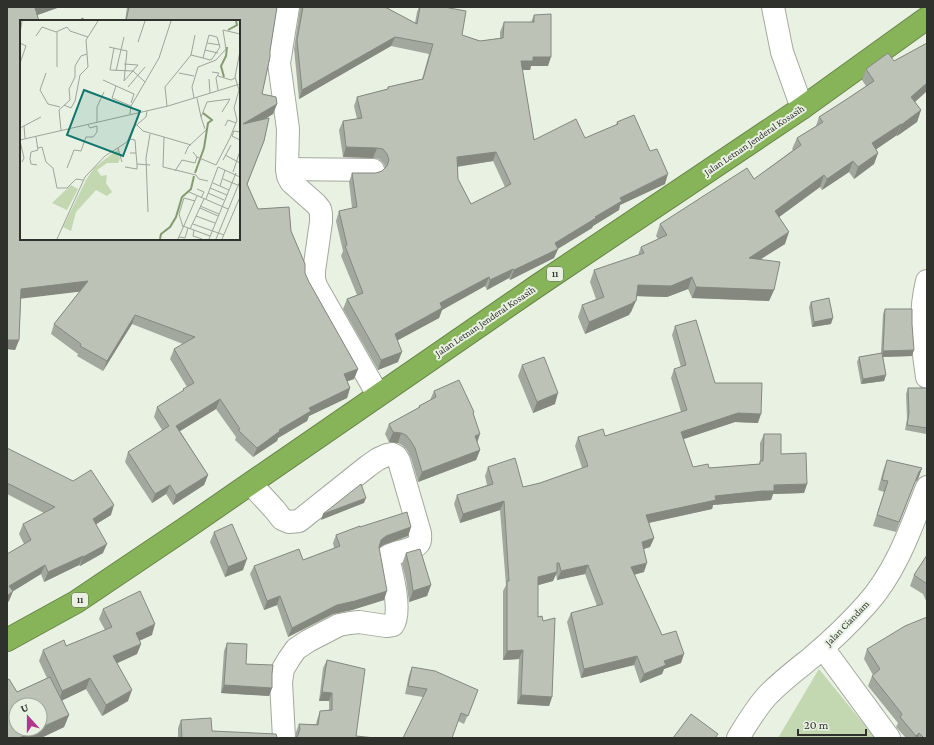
<svg xmlns="http://www.w3.org/2000/svg" width="934" height="745" font-family="'Crimson Pro',serif">
	<rect width="100%" height="100%" fill="#e9f1e3"/>
	<!-- green -->
	<polygon fill="#c3d7b1" points="819,669 875,738 778,738"/>
	<g fill="none" stroke-linecap="round" stroke-linejoin="round">
		<defs>
			<g id="minor">
				<polyline points="288,7 279,63 288,129 287,169 288,176 291,182 316,204 320,209 321,214 321,222 314,271 314,279 316,286 378,395"/>
				<polyline points="773,7 782,52 802,108"/>
				<polyline points="287,169 373,170"/>
				<path d="M927 281C919 314 922 344 927 377"/>
				<path d="M251 484 275 510 282 519 289 522 299 521 368 466 378 459 387 455 392 454 396 456 399 461 420 533C420 537 421 540 419 543 416 549 395 552 388 556V558C392 573 402 612 393 625L386 626 359 622 350 623 339 625 308 641 296 649 289 659 283 669 281 682 284 738"/>
				<polyline points="823,648 889,738"/>
				<path d="M738 738C747 723 756 708 767 696 780 682 796 670 811 658 830 642 849 624 866 605 896 572 911 528 927 487"/>
			</g>
			<polyline id="highway" points="7,640 76,602 183,530 537,286 802,108 927,18"/>
		</defs>
		<!-- minor casing -->
		<use href="#minor" stroke="#a2a99c" stroke-width="24"/>
		<!-- highway casing -->
		<use href="#highway" stroke="#688649" stroke-width="24"/>
		<!-- minor -->
		<use href="#minor" stroke="#fff" stroke-width="22"/>
		<!-- highway -->
		<use href="#highway" stroke="#87b359" stroke-width="22"/>
	</g>
	<!-- wall -->
	<g fill="#a2a89d" fill-rule="evenodd">
		<polygon points="7,7 60,7 37,15 39,21 21,21 21,239 239,239 239,21 125,21 127,7 277,7 270,51 270,57 262,94 276,97 277,104 273,114 265,119 269,118 264,141 247,185 258,209 289,207 291,231 305,264 305,273 309,282 358,369 354,379 347,381 350,388 347,398 309,416 307,421 278,438 277,441 253,457 235,440 236,437 216,409 180,431 208,475 204,485 173,505 166,494 152,503 125,462 128,452 162,430 154,417 157,407 183,391 183,389 187,387 170,359 174,349 183,344 132,324 103,371 77,356 78,354 51,334 54,324 80,291 21,298 19,340 15,350 7,349"/>
		<path d="M300 7H385L415 23 417 12 419 7H444L462 35 480 41 500 38V32L504 22H531L534 15 548 66H531L530 70H522L534 140 585 138 616 125 617 122 665 184 620 205 619 210 593 226 592 228 558 249 554 258 510 280 509 278 487 290 485 286 442 310 439 318 397 340 398 362 378 370 343 309 347 299 357 295 341 256 343 251 336 221 339 211 352 208 349 182 352 173H376L382 171 385 169 384 164 379 159 373 158 343 157 339 130 343 121 357 119 354 106 357 97 387 89 388 87 422 79 429 54 391 46 299 99 294 49ZM493 161 505 187 471 204 458 179 457 167Z"/>
		<polygon points="927,43 927,91 915,102 921,110 917,122 897,136 897,135 876,149 878,153 874,164 854,179 849,172 822,190 820,187 779,217 785,244 760,259 774,290 769,301 692,298 688,289 667,297 636,296 631,312 630,313 629,315 585,334 578,317 582,305 596,299 590,282 594,270 638,255 641,247 658,239 656,236 660,224 754,179 793,150 792,149 797,138 816,126 819,117 847,99 866,86 862,80 866,69 894,61"/>
		<polygon points="811,302 831,324 812,327 809,307"/>
		<polygon points="885,309 912,356 883,357 886,375 884,381 861,384 857,362 859,357 881,353 883,314"/>
		<polygon points="675,326 715,383 758,423 735,422 683,439 693,467 709,468 759,464 760,462 760,443 764,434 807,484 804,493 773,494 771,500 758,501 713,505 712,509 649,523 654,538 650,547 644,549 644,572 634,575 662,635 681,663 664,669 662,674 640,683 634,665 581,678 567,622 571,613 597,606 585,574 557,580 556,574 553,581 538,585 538,617 552,697 549,706 517,704 519,659 503,660 503,591 506,585 500,510 460,523 454,504 457,495 487,485 485,476 488,467 523,487 540,483 582,468 575,446 578,437 605,436 681,412 671,378 674,369 681,367 672,335"/>
		<polygon points="522,365 555,404 533,413 518,376"/>
		<polygon points="908,388 927,388 927,431 926,434 905,430 907,419 906,394"/>
		<polygon points="434,391 474,412 473,414 477,443 480,450 476,460 418,482 411,458 407,450 402,445 398,443 389,442 385,434 389,424 418,408 419,406 430,400"/>
		<polygon points="7,448 111,515 96,524 103,553 80,566 79,565 44,582 41,574 13,591 9,601 24,544 19,534 23,524 44,513 7,494"/>
		<polygon points="887,460 922,468 918,479 915,482 896,532 873,526 884,492 878,490 883,471"/>
		<polygon points="360,527 411,527 408,536 383,545 379,548 384,600 352,610 333,614 288,637 277,605 264,610 250,574 254,566 303,560 334,548 333,543 336,535"/>
		<polygon points="214,532 243,570 225,577 210,542"/>
		<polygon points="406,553 431,585 427,596 409,602 406,580 402,564"/>
		<polygon points="927,555 927,603 923,594 910,586 914,575"/>
		<polygon points="103,609 152,635 139,641 141,644 137,654 117,663 128,701 102,716 86,689 62,700 69,715 64,727 41,738 7,738 17,692 47,678 39,661 43,650 66,646 105,630 99,619"/>
		<polygon points="227,643 246,664 272,674 272,688 269,696 221,693 224,651"/>
		<polygon points="867,649 927,738 906,738 896,727 898,723 868,686 872,676 873,675 864,659"/>
		<polygon points="327,660 356,736 296,737 296,732 299,724 316,724 317,720 320,711 329,711 329,701 319,701 323,668"/>
		<polygon points="412,667 475,698 464,724 458,721 423,697 405,694 409,675"/>
		<polygon points="181,720 212,731 277,737 278,738 178,738 178,728"/>
	</g>
	<!-- shaded-wall -->
	<g fill="#84887f">
		<polygon points="37,7 60,7 32,17 35,8"/>
		<polygon points="395,37 391,46 299,99 302,90"/>
		<polygon points="533,57 551,57 548,66 531,66 530,70 517,70 521,61"/>
		<polygon points="927,83 927,91 907,109 911,97"/>
		<polygon points="277,104 273,114 239,134 243,124"/>
		<polygon points="921,110 917,122 897,136 901,125"/>
		<polygon points="901,124 897,135 868,155 872,143"/>
		<polygon points="346,147 377,148 373,158 343,157"/>
		<polygon points="496,152 493,161 454,167 457,157"/>
		<polygon points="878,153 874,164 854,179 858,167"/>
		<polygon points="853,161 849,172 822,190 827,179"/>
		<polygon points="668,174 665,184 620,205 619,210 593,226 592,228 557,249 558,249 554,258 510,280 514,270 595,217 620,198"/>
		<polygon points="824,175 820,187 771,223 775,211"/>
		<polygon points="789,232 785,244 745,269 749,258"/>
		<polygon points="513,269 509,278 487,290 490,280"/>
		<polygon points="489,277 485,286 442,310 439,318 391,344 395,334 440,303"/>
		<polygon points="692,277 688,289 667,297 633,296 638,285"/>
		<polygon points="88,281 85,291 18,299 21,289"/>
		<polygon points="696,287 774,290 769,301 692,298"/>
		<polygon points="636,301 631,312 630,313 629,315 585,334 589,322"/>
		<polygon points="135,315 132,324 103,371 107,361"/>
		<polygon points="833,318 831,324 812,327 814,322"/>
		<polygon points="7,340 19,340 15,350 7,349"/>
		<polygon points="914,350 912,356 881,357 883,351"/>
		<polygon points="402,352 398,362 378,370 381,360"/>
		<polygon points="358,369 354,379 340,384 344,374"/>
		<polygon points="886,375 884,381 861,384 863,379"/>
		<polygon points="350,388 347,398 309,416 307,421 278,438 277,441 253,457 257,448 279,430 309,408"/>
		<polygon points="558,393 555,404 533,413 537,402"/>
		<polygon points="220,399 216,409 172,436 176,426"/>
		<polygon points="738,413 761,414 758,423 735,422 678,441 681,432"/>
		<polygon points="393,432 401,433 398,443 389,442"/>
		<polygon points="480,434 477,443 475,436"/>
		<polygon points="480,450 476,460 418,482 422,472"/>
		<polygon points="922,468 918,479 915,482 896,532 919,472"/>
		<polygon points="208,475 204,485 173,505 176,495"/>
		<polygon points="807,484 804,493 773,494 771,500 758,501 713,505 712,509 643,524 646,515 715,496 774,485"/>
		<polygon points="170,485 166,494 152,503 155,494"/>
		<polygon points="366,498 364,503 321,520 323,514"/>
		<polygon points="504,501 500,510 460,523 463,514"/>
		<polygon points="114,505 111,515 90,528 93,519"/>
		<polygon points="411,527 408,536 383,545 378,549 381,540 386,536"/>
		<polygon points="654,538 650,547 638,551 642,542"/>
		<polygon points="107,544 103,553 80,566 83,557"/>
		<polygon points="83,556 79,565 44,582 48,572"/>
		<polygon points="247,559 243,570 225,577 228,567"/>
		<polygon points="647,563 644,572 628,576 631,567"/>
		<polygon points="45,565 41,574 7,595 9,586"/>
		<polygon points="588,565 585,574 557,580 561,571"/>
		<polygon points="557,572 553,581 535,586 538,577"/>
		<polygon points="431,585 427,596 409,602 413,591"/>
		<polygon points="13,591 9,601 7,603 7,596"/>
		<polygon points="387,591 384,600 352,610 333,614 288,637 292,628 337,605"/>
		<polygon points="280,596 277,605 264,610 267,601"/>
		<polygon points="155,624 152,635 132,644 136,633"/>
		<polygon points="141,644 137,654 109,667 113,656"/>
		<polygon points="523,650 519,659 503,660 507,651"/>
		<polygon points="684,654 681,663 664,669 662,674 640,683 644,674 664,661"/>
		<polygon points="637,656 634,665 581,678 584,669"/>
		<polygon points="90,678 86,689 59,702 62,691"/>
		<polygon points="224,685 272,688 269,696 221,693"/>
		<polygon points="132,690 128,701 102,716 106,705"/>
		<polygon points="322,692 332,693 329,701 319,701"/>
		<polygon points="521,695 552,697 549,706 517,704"/>
		<polygon points="69,715 64,727 41,738 19,738 38,729 40,729 40,728"/>
		<polygon points="919,733 918,738 915,738 916,736"/>
	</g>
	<!-- building -->
	<g fill="#bcc3b6" stroke="#84887f" fill-rule="evenodd">
		<polygon points="7,7 37,7 35,8 39,21 21,21 21,239 239,239 239,21 126,21 129,7 277,7 270,51 270,57 262,94 276,97 277,104 243,124 269,118 264,141 247,184 258,209 289,207 291,231 305,264 305,273 309,282 358,369 344,374 350,388 309,408 311,411 279,430 280,431 257,448 238,430 240,429 220,399 176,426 208,475 176,495 170,485 155,494 128,452 169,426 157,407 184,390 183,389 194,383 174,349 195,337 135,315 107,361 80,346 81,344 54,324 88,281 21,289 19,340 7,340"/>
		<path d="M303 7H385L417 24 420 7H444L466 11 462 35 480 41 503 38 504 22H534V15L551 14V57H533V61H521L534 140 576 119 585 138 618 124 617 122 634 115 650 151 657 149 668 174 620 198 622 201 595 217 596 218 555 243 558 249 514 270 513 269 490 280 489 277 440 303 442 308 395 334 402 352 381 360 347 299 363 293 345 246 347 245 339 211 357 207 352 173H376L382 171 387 166 389 160 387 154 383 149 377 148 346 147 343 121 362 118 357 97 388 89V87L423 79 433 44 395 37 302 90 297 40ZM496 152 511 184 471 204 458 179 457 157Z"/>
		<polygon points="82,18 87,21 81,21"/>
		<polygon points="927,43 927,83 911,97 921,110 901,125 901,124 872,143 878,153 858,167 853,161 827,179 824,175 775,211 789,232 749,258 780,262 774,290 696,287 692,277 671,286 638,285 636,301 633,302 633,303 589,322 582,305 604,297 594,270 644,253 641,247 667,235 660,224 747,168 754,179 801,145 797,138 823,122 819,117 847,99 874,81 866,69 888,53 894,61"/>
		<polygon points="829,298 833,318 814,322 811,302"/>
		<polygon points="885,309 912,309 912,324 914,350 883,351"/>
		<polygon points="696,320 715,383 762,383 761,414 738,413 681,432 693,467 708,464 709,468 760,464 760,461 763,461 764,434 781,434 781,454 806,453 807,484 774,485 774,491 762,491 715,496 716,500 646,515 654,538 642,542 647,563 631,567 662,635 676,631 684,654 664,661 666,665 644,674 637,656 584,669 571,613 603,604 588,565 561,571 559,563 557,563 557,572 538,577 538,617 542,616 543,621 555,618 552,697 521,695 523,650 507,651 507,581 509,581 504,501 463,514 457,495 493,484 488,467 515,458 523,487 540,483 588,466 578,437 603,429 605,436 687,410 674,369 686,365 675,326"/>
		<polygon points="882,353 886,375 863,379 859,357"/>
		<polygon points="544,357 558,393 537,402 522,365"/>
		<polygon points="459,380 474,412 473,413 480,434 475,436 480,450 422,472 415,448 410,440 406,435 401,433 393,432 389,424 420,407 419,406 436,397 434,391"/>
		<polygon points="908,388 927,388 927,428 907,425 909,413"/>
		<polygon points="7,448 73,481 91,470 114,505 93,519 107,544 83,557 83,556 48,572 45,565 9,586 13,591 7,596 7,554 31,540 23,524 55,507 7,483"/>
		<polygon points="887,460 922,468 919,472 899,522 877,515 888,481 882,480"/>
		<polygon points="361,484 366,498 323,514"/>
		<polygon points="407,512 411,527 386,536 381,540 379,547 387,591 355,601 337,605 292,628 280,596 267,601 254,566 299,549 303,560 340,546 336,535 360,526 360,527"/>
		<polygon points="232,524 247,559 228,567 214,532"/>
		<polygon points="420,549 431,585 413,591 410,570 406,553"/>
		<polygon points="927,555 927,584 914,575"/>
		<polygon points="140,591 155,624 136,633 141,644 113,656 132,690 106,705 90,678 62,691 43,650 64,640 66,646 112,627 103,609"/>
		<polygon points="927,617 927,738 924,738 919,733 916,736 900,717 902,714 872,676 880,669 867,649 905,626"/>
		<polygon points="227,643 247,644 246,664 273,665 272,674 272,688 224,685"/>
		<polygon points="327,660 365,669 356,736 375,738 296,738 298,735 300,729 299,724 318,725 320,711 332,710 332,693 322,692"/>
		<polygon points="412,667 435,671 478,690 468,716 461,713 452,738 403,738 427,689 408,686"/>
		<polygon points="50,677 69,715 40,728 40,705 16,705 16,729 38,729 19,738 7,738 7,680 9,679 17,692"/>
		<polygon points="691,714 718,734 715,738 673,738"/>
		<polygon points="211,718 212,731 276,734 277,737 278,738 182,738 181,720"/>
	</g>
	<g text-anchor="middle" dominant-baseline="central" stroke-width="4" stroke-linejoin="round" paint-order="stroke">
		<!-- shield labels -->
		<g fill="#e9f1e3" stroke="#676b63" stroke-width="1">
			<rect x="547" y="267" width="16" height="14" rx="3"/>
			<rect x="72" y="593" width="16" height="14" rx="3"/>
		</g>
		<g font-size="9" font-weight="bold" fill="#2f312c">
			<text x="555" y="274">11</text>
			<text x="80" y="600">11</text>
		</g>
		<!-- street labels -->
		<g font-size="10" fill="#2f312c" stroke="#e9f1e3">
			<text transform="translate(754 140) rotate(-34)">Jalan Letnan Jenderal Kosasih</text>
			<text transform="translate(485 321) rotate(-34)">Jalan Letnan Jenderal Kosasih</text>
			<text transform="translate(847 623) rotate(-46)">Jalan Ciandam</text>
		</g>
	</g>
	<!-- overview -->
	<g transform="translate(20 20)">
		<rect width="220" height="220" fill="#e9f1e3"/>
		<path d="M98 129 100 139 98 143H87L77 150 81 156 87 155 86 163 92 172 87 176 76 170 56 192 51 211 43 207 66 160 74 148ZM51 165 58 169 47 190 32 183Z" fill="#c3d7b1"/>
		<path fill="none" stroke="#849a70" stroke-width="2" d="M208 10 217 5 216 1M204 57 201 46 206 36 207 27M175 153 184 128 188 103 192 100 183 93M140 219 141 214 150 207 156 197 162 177 171 169 174 156"/>
		<path fill="none" stroke="#9fa49a" stroke-width="1" d="M37 12V47M0 13 2 1M16 16 22 7 36 12 47 7 50 11 68 17M118 22 125 1M0 23 6 26 0 43M187 23 200 25M89 27 107 31 104 61M94 28 90 50 113 51M185 30 198 33M171 35 183 38 190 40 192 39 200 27 197 17 189 15 183 38M96 51 104 17M113 51 125 62M192 52 199 53 196 58 198 70M26 53 20 70 28 84 40 87M159 53 174 56M198 56 211 60 215 58M189 59 190 73M83 60 114 74 111 83M104 61 118 45 104 44M96 66 92 78 111 86M108 67 125 47M174 78 172 67 178 47 196 40 206 29 203 10 220 14M177 78 181 97M44 85 51 88 55 81 60 55 68 47 66 20 78 1M147 86 145 67 171 35 175 15M110 94 111 86 139 38 151 1M77 102V87L84 72M117 105 123 111 144 117 143 147 176 155 179 159 188 161M4 106 5 118M205 106 208 100 216 103M0 108 21 97M185 109 181 97 187 82 210 79 202 92M41 110 39 90 50 80 49 69 55 57V46L61 36 67 34M220 112 214 111 212 116 220 120M16 117 18 130 11 132 10 139 11 144 17 145M144 117 171 125M110 119 115 120 116 133H110M0 120 148 86 220 64M0 121 4 138 2 142M18 128 22 127 26 142 33 148 37 168H47L56 159 63 160M98 128 102 142M173 132 177 137 196 145 210 118 217 100 214 88 219 70 215 57 220 31M116 133 117 144 130 145M165 134 168 127 186 110M205 135 220 143M203 140 211 125M105 147 117 149V144M47 148 54 130 61 131 66 117H73L77 112V106L70 108 68 105M155 151 162 140 175 143 177 137M213 152 220 131M203 159 220 166M193 163 209 170M200 166 205 150M190 168 207 175M177 169 184 172 181 178M169 172 208 189M188 173 204 180M186 179 198 147 220 157M180 186 199 194M180 188 198 196M128 192 126 138 130 114M176 196 195 203M173 204 204 215M163 206 190 216M163 207 159 194 164 178 175 181M170 209 184 179M174 210 173 216 182 219M159 217 165 218 168 208M37 219 65 157 85 136 107 122 113 108 126 97 127 91M158 219 177 176M189 219 216 153M196 219 220 161M202 219 220 177"/>
		<path fill="#0f766e" fill-opacity="0.15" stroke="#0f766e" stroke-width="2" d="M64 70 120 91 103 136 47 115Z"/>
		<rect width="220" height="220" fill="none" stroke="#2f312c" stroke-width="2"/>
	</g>
	<!-- border -->
	<rect width="934" height="745" fill="none" stroke="#2f312c" stroke-width="16"/>
	<!-- north arrow -->
	<g transform="translate(28 717) rotate(339)"><circle r="19" fill="#e9f1e3" stroke="#9fa49a"/>
	<path d="M0-3L7 15L0 10L-7 15Z" fill="#af388e"/>
	<text y="-6" font-size="11" font-weight="bold" text-anchor="middle" fill="#2f312c">U</text>
	</g>
	<!-- scale -->
	<path d="M798 729v6h68v-6" fill="none" stroke="#2f312c" stroke-width="2"/>
	<text x="804" y="729" font-size="12" fill="#2f312c" stroke="#e9f1e3" stroke-width="3" paint-order="stroke">20 m</text>
</svg>
